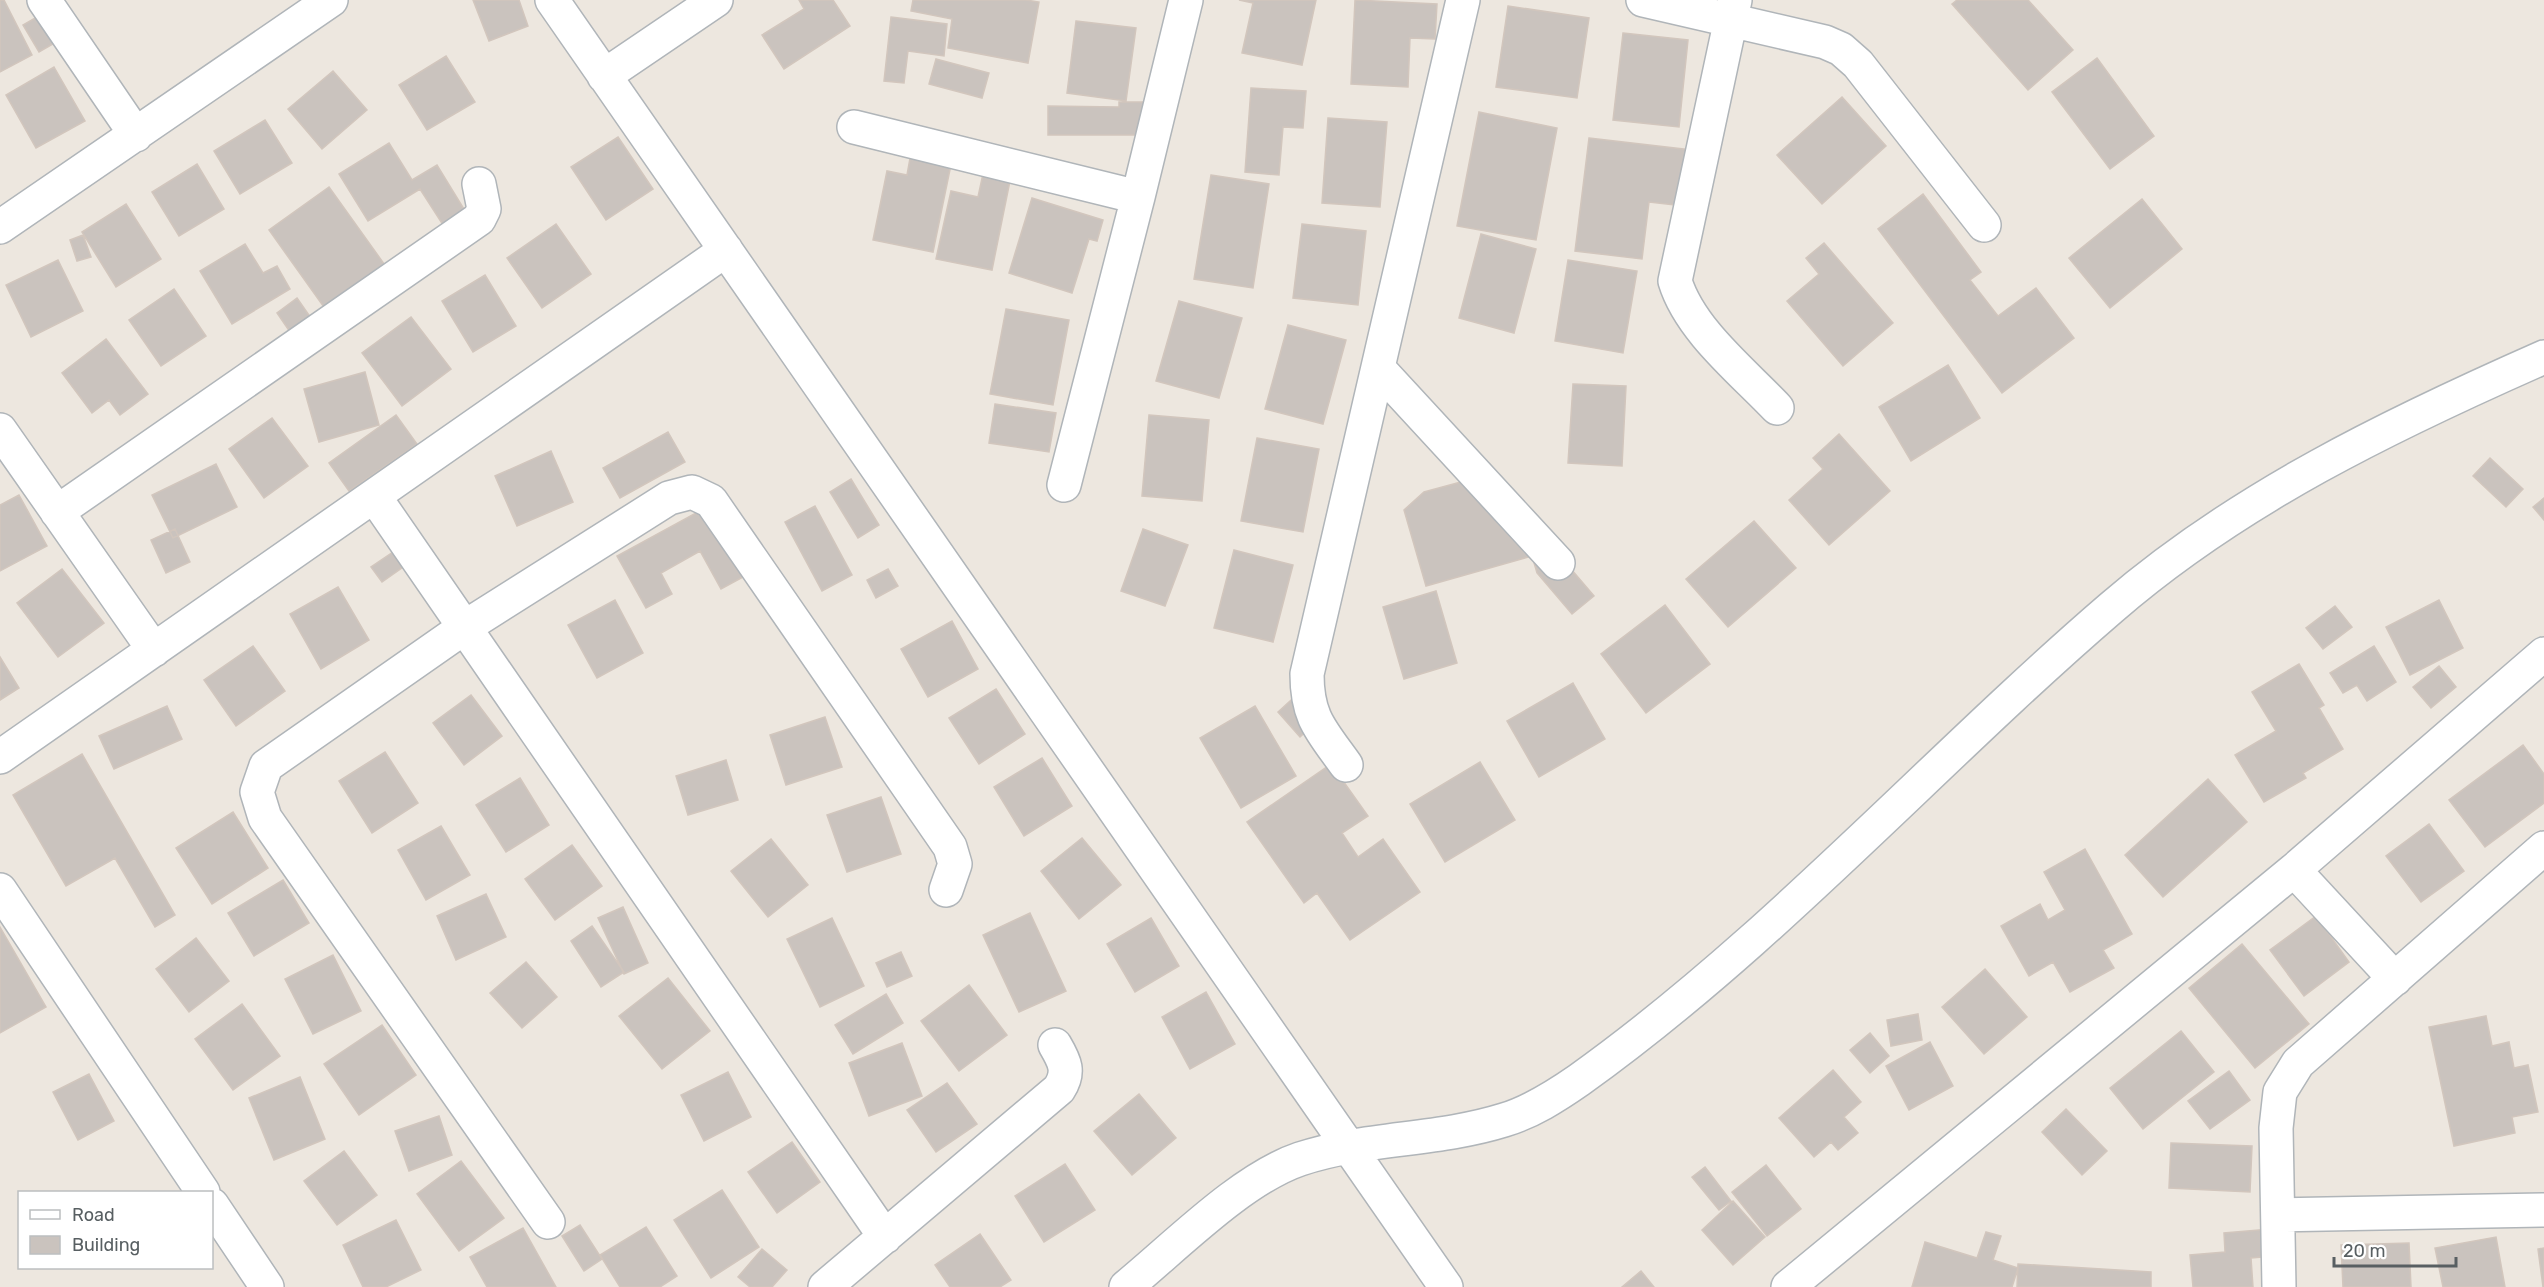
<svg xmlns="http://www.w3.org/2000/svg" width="2544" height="1287" viewBox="0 0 2544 1287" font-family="Rubik,sans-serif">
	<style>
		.building { fill: #cac3be; stroke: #d2c6bd; stroke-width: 1.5 }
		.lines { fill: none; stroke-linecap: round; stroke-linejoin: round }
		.minor-casing { stroke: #b0b5b9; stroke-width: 36 }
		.minor { stroke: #fff; stroke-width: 33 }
	</style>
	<rect width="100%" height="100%" fill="#ede7df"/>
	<path class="building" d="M 0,0 L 4,0 L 32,55 L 0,72 Z
		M 473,0 L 519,0 L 528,26 L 489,41 Z
		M 799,0 L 833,0 L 850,26 L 784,69 L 762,35 L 804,9 Z
		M 913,0 L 1026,0 L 1039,2 L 1028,63 L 948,48 L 952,19 L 911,11 Z
		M 1239,0 L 1316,0 L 1302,65 L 1242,53 L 1253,3 Z
		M 1355,0 L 1437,4 L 1435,39 L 1410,38 L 1408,87 L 1351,84 Z
		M 1957,0 L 2028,0 L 2073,50 L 2028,90 L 1952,4 Z
		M 1508,6 L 1589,18 L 1577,98 L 1496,87 Z
		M 49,10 L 65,37 L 39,52 L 23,25 Z
		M 891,17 L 947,24 L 944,56 L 908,51 L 904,83 L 884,81 Z
		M 1076,21 L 1136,28 L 1126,101 L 1067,93 Z
		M 1623,33 L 1688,40 L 1679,127 L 1613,120 Z
		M 446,56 L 475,102 L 427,130 L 399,85 Z
		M 2097,58 L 2154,136 L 2110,169 L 2052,92 Z
		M 936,59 L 989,73 L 982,98 L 929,84 Z
		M 54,67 L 85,121 L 36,148 L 6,95 Z
		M 333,71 L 367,110 L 322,149 L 288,109 Z
		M 1251,88 L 1306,91 L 1303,128 L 1283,127 L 1279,175 L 1245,172 Z
		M 1842,97 L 1886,146 L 1822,204 L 1777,155 Z
		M 1119,102 L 1151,102 L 1151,135 L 1048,135 L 1048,106 L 1119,107 Z
		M 1479,112 L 1557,128 L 1536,240 L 1457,226 Z
		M 1328,118 L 1387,122 L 1380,207 L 1322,203 Z
		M 265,120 L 292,163 L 240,194 L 214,151 Z
		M 618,137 L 653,189 L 606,220 L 571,167 Z
		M 1589,138 L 1709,152 L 1701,208 L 1649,202 L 1642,259 L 1575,251 Z
		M 913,142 L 954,150 L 933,252 L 873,240 L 887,171 L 907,175 Z
		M 389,143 L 412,180 L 437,165 L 467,214 L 445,228 L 420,189 L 368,221 L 339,174 Z
		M 986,160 L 1013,166 L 992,270 L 936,259 L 951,191 L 978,197 Z
		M 197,164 L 224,209 L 179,236 L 152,192 Z
		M 1211,175 L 1269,184 L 1253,288 L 1194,279 Z
		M 329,187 L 387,268 L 326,310 L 269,230 Z
		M 1923,194 L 1981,272 L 1970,280 L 1998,316 L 2036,288 L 2074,338 L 2002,393 L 1878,229 Z
		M 1032,198 L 1103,220 L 1097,241 L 1089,239 L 1072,293 L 1009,273 Z
		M 2142,199 L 2182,249 L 2110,308 L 2069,258 Z
		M 126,204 L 161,259 L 116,287 L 82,232 Z
		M 556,224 L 591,274 L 542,308 L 507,258 Z
		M 1302,224 L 1366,231 L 1358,305 L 1293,298 Z
		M 1481,234 L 1536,249 L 1514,333 L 1459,318 Z
		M 83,235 L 91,257 L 77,261 L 70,240 Z
		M 1824,243 L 1893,323 L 1843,366 L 1787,301 L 1819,274 L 1806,258 Z
		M 245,244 L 263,273 L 277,266 L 290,289 L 232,324 L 200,271 Z
		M 58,260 L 83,311 L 31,337 L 6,285 Z
		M 1568,260 L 1637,271 L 1623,353 L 1555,341 Z
		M 485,275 L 516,326 L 473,352 L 442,301 Z
		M 174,289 L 206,336 L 161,366 L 129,320 Z
		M 297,298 L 311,318 L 290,332 L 277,313 Z
		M 1179,301 L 1242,318 L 1219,398 L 1156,381 Z
		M 1006,309 L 1069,320 L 1053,405 L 990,394 Z
		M 411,317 L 451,369 L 402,406 L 362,353 Z
		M 1288,325 L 1346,340 L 1323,424 L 1265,409 Z
		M 106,339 L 148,394 L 120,415 L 109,400 L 92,413 L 62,373 Z
		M 1948,365 L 1980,418 L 1911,461 L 1879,407 Z
		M 365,372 L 379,425 L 319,442 L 304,389 Z
		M 1573,384 L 1626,386 L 1622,466 L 1568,463 Z
		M 995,404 L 1056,413 L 1049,452 L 989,443 Z
		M 396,415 L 417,444 L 349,491 L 329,463 Z
		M 1149,415 L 1209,420 L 1202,501 L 1142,496 Z
		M 272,418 L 308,466 L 264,498 L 229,449 Z
		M 668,432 L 685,462 L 620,498 L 603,468 Z
		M 1839,434 L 1890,491 L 1829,545 L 1789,500 L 1823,469 L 1813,458 Z
		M 1257,438 L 1319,449 L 1303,532 L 1241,521 Z
		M 551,451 L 573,502 L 517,526 L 495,476 Z
		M 2490,458 L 2523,489 L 2506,507 L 2473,476 Z
		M 216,464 L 237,507 L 173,538 L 152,495 Z
		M 1490,474 L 1594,596 L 1572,614 L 1537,573 L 1532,556 L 1426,586 L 1404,510 L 1424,492 Z
		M 851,479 L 879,525 L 858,538 L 830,492 Z
		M 19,495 L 47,546 L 0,571 L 0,505 Z
		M 2544,498 L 2544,520 L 2533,507 Z
		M 718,501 L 756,570 L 721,589 L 700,551 L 661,573 L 672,594 L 646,608 L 617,556 Z
		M 815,506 L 852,575 L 822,591 L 785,522 Z
		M 1754,521 L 1796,568 L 1728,627 L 1686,579 Z
		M 175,529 L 190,562 L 166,573 L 151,540 Z
		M 1143,529 L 1188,545 L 1165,606 L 1121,591 Z
		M 396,550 L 406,565 L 382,582 L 371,567 Z
		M 1234,550 L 1293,565 L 1273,642 L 1214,628 Z
		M 62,569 L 104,623 L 58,657 L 17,603 Z
		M 888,569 L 898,586 L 876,598 L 867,580 Z
		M 338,587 L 369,640 L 321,669 L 290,614 Z
		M 1436,591 L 1457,663 L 1404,679 L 1383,607 Z
		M 615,600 L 643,653 L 597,678 L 568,625 Z
		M 2439,600 L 2463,648 L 2410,675 L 2386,627 Z
		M 1665,605 L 1710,664 L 1646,713 L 1601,654 Z
		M 2335,606 L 2352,627 L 2323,649 L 2306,628 Z
		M 952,621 L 978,669 L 928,697 L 901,649 Z
		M 253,646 L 285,691 L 236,726 L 204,680 Z
		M 2374,646 L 2396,682 L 2367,701 L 2357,685 L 2343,693 L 2330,673 Z
		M 0,657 L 19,688 L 0,700 Z
		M 2299,664 L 2324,705 L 2319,708 L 2343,749 L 2303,773 L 2306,778 L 2264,802 L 2235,755 L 2276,731 L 2252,692 Z
		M 2439,666 L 2456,687 L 2431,708 L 2413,687 Z
		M 1573,683 L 1605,739 L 1539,777 L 1507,721 Z
		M 996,689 L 1025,734 L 979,764 L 949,718 Z
		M 1302,690 L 1324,715 L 1300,737 L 1278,712 Z
		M 471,695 L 502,736 L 464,765 L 433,723 Z
		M 167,706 L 182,739 L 114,769 L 99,736 Z
		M 1255,706 L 1296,776 L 1241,808 L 1200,738 Z
		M 825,717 L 842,767 L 786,785 L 770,735 Z
		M 2523,745 L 2544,774 L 2544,803 L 2485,847 L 2449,800 Z
		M 385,752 L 418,803 L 372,833 L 339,781 Z
		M 82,754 L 175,915 L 155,927 L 115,858 L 66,886 L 13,795 Z
		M 1042,758 L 1072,806 L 1024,836 L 994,787 Z
		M 726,760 L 738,800 L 688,815 L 676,776 Z
		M 1480,762 L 1515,820 L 1445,862 L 1410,804 Z
		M 1331,764 L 1368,816 L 1342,833 L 1358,857 L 1383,839 L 1420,892 L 1350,940 L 1317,893 L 1304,903 L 1247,822 Z
		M 520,778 L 549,825 L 506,852 L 476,805 Z
		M 2208,779 L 2247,822 L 2163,897 L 2125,855 Z
		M 881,797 L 901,854 L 847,872 L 827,815 Z
		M 233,812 L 268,868 L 212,904 L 176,848 Z
		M 2429,824 L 2464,871 L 2421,902 L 2386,856 Z
		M 441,826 L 470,875 L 426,900 L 398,850 Z
		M 1082,838 L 1121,885 L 1079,919 L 1041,871 Z
		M 771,839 L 808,885 L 768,917 L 731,871 Z
		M 572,845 L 602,886 L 555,920 L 525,879 Z
		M 2085,849 L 2132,934 L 2103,950 L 2114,968 L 2070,992 L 2053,962 L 2029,976 L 2001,926 L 2040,904 L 2048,920 L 2065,910 L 2044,872 Z
		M 283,880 L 309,923 L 254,956 L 228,913 Z
		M 486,894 L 506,937 L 456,960 L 437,916 Z
		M 623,907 L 648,963 L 624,974 L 598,918 Z
		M 1030,913 L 1066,991 L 1019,1012 L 983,935 Z
		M 2316,916 L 2349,962 L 2304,996 L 2270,950 Z
		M 832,918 L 864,986 L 820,1007 L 787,939 Z
		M 1151,918 L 1179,966 L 1135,992 L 1107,944 Z
		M 592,926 L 624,972 L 601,987 L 571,941 Z
		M 0,927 L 46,1007 L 0,1033 Z
		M 196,938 L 229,981 L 189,1012 L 156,969 Z
		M 2242,944 L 2309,1024 L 2255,1068 L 2189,988 Z
		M 901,952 L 912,976 L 887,987 L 876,963 Z
		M 333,955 L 361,1011 L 313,1034 L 285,979 Z
		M 526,962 L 557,997 L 522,1028 L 490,993 Z
		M 1985,969 L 2027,1017 L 1984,1054 L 1942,1007 Z
		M 668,978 L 710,1031 L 662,1069 L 619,1016 Z
		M 969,985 L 1007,1035 L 959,1071 L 921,1021 Z
		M 1206,992 L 1235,1044 L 1190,1069 L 1162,1017 Z
		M 886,994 L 903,1023 L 853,1054 L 835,1025 Z
		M 242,1004 L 280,1056 L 233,1090 L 195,1039 Z
		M 1918,1014 L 1922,1040 L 1891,1046 L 1887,1020 Z
		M 2486,1016 L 2492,1046 L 2509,1042 L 2514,1068 L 2528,1065 L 2538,1112 L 2512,1117 L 2515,1133 L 2454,1146 L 2429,1027 Z
		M 382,1025 L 416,1075 L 359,1115 L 324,1064 Z
		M 2181,1031 L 2214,1072 L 2143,1129 L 2110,1088 Z
		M 1870,1033 L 1889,1056 L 1870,1073 L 1850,1050 Z
		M 1930,1042 L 1953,1086 L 1909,1110 L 1886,1066 Z
		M 902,1043 L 922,1096 L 869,1116 L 849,1063 Z
		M 1833,1070 L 1861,1102 L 1844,1117 L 1858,1133 L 1838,1150 L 1831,1142 L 1814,1157 L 1779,1118 Z
		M 2229,1071 L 2250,1100 L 2210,1129 L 2188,1101 Z
		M 728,1072 L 751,1117 L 704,1141 L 681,1095 Z
		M 89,1074 L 114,1121 L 78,1140 L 53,1092 Z
		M 300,1077 L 325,1139 L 274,1160 L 249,1098 Z
		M 947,1083 L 977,1124 L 936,1152 L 907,1110 Z
		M 1139,1094 L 1176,1138 L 1132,1175 L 1094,1131 Z
		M 2066,1109 L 2107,1151 L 2082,1175 L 2042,1132 Z
		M 439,1116 L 452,1155 L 409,1171 L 395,1131 Z
		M 792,1142 L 820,1182 L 777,1213 L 748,1172 Z
		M 2171,1143 L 2252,1146 L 2250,1192 L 2169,1188 Z
		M 344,1151 L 377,1195 L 337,1225 L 304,1181 Z
		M 461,1161 L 504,1218 L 459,1251 L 417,1194 Z
		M 1065,1164 L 1095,1210 L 1044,1242 L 1015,1196 Z
		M 1766,1165 L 1801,1209 L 1767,1236 L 1732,1192 Z
		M 1705,1167 L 1731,1201 L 1719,1210 L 1692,1177 Z
		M 722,1190 L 759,1247 L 711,1278 L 674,1220 Z
		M 1733,1201 L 1765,1237 L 1733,1265 L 1702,1230 Z
		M 396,1220 L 421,1270 L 386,1287 L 363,1287 L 343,1245 Z
		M 580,1225 L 602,1259 L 584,1271 L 562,1236 Z
		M 646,1227 L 677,1276 L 660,1287 L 620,1287 L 600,1255 Z
		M 523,1228 L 556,1287 L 487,1287 L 470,1257 Z
		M 2282,1228 L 2284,1255 L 2251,1258 L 2253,1287 L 2193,1287 L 2190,1255 L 2225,1252 L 2224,1233 Z
		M 1986,1232 L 2001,1236 L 1993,1260 L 2018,1268 L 2012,1287 L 1912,1287 L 1925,1242 L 1977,1258 Z
		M 980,1234 L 1011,1280 L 1000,1287 L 950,1287 L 935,1265 Z
		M 2496,1237 L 2505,1287 L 2443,1287 L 2435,1248 Z
		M 2409,1243 L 2411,1287 L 2343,1287 L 2341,1245 Z
		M 2544,1248 L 2544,1287 L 2543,1287 L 2538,1249 Z
		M 762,1249 L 787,1270 L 772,1287 L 750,1287 L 738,1277 Z
		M 2018,1264 L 2151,1272 L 2151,1287 L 2017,1287 Z
		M 1641,1271 L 1654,1287 L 1622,1287 Z"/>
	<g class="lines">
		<g class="minor-casing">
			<path id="minor" d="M 44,0 L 136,135
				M 552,0 L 1446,1287
				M 1643,0 L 1825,42 L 1841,49 L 1858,64 L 1984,225
				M 1735,0 L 1675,281 C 1690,330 1742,371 1777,408
				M 604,76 L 716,0
				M 854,127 L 1138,197
				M 0,227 L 331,0
				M 1378,368 L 1558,563
				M 0,430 L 154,650
				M 1064,485 L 1138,197 L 1186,0
				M 374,496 L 885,1237
				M 57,512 L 479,219 L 484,209 L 479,184
				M 0,757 L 726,250
				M 1346,765 C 1321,730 1307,718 1307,674 L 1463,0
				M 2294,870 L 2395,979
				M 0,890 L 203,1192
				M 212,1205 L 267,1287
				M 2278,1215 L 2544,1210
				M 548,1222 L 265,818 L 257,792 L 266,766 L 465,627 L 669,498 L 692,492 L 711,501 L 950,847 L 955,864 L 946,890
				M 825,1287 L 1059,1089 C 1070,1072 1065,1062 1055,1045
				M 1126,1287 C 1175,1247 1241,1179 1300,1159 C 1366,1137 1437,1141 1504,1120 C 1531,1112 1556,1096 1579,1080 C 1772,942 1932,762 2111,608 C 2238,498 2392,424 2544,357
				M 1788,1287 L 2294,870 L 2544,654
				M 2279,1287 L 2276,1128 L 2280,1092 L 2298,1063 L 2544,848"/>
		</g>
		<use href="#minor" class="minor"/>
	</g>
	<rect x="18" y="1191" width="195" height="78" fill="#ffffff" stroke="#bcbfc0" stroke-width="1.5"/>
	<rect x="30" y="1210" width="30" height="9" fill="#ffffff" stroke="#bcbfc0" stroke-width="1.5"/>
	<text x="72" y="1221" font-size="18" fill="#585f62">Road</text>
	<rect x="30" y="1236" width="30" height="18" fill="#cac3be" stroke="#bcbfc0" stroke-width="1.5"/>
	<text x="72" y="1251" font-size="18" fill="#585f62">Building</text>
	<path d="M2334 1257v9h122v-9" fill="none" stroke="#585f62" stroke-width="3"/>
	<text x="2343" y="1257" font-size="18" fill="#585f62" stroke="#ffffff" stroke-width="4.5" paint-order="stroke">20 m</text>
</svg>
